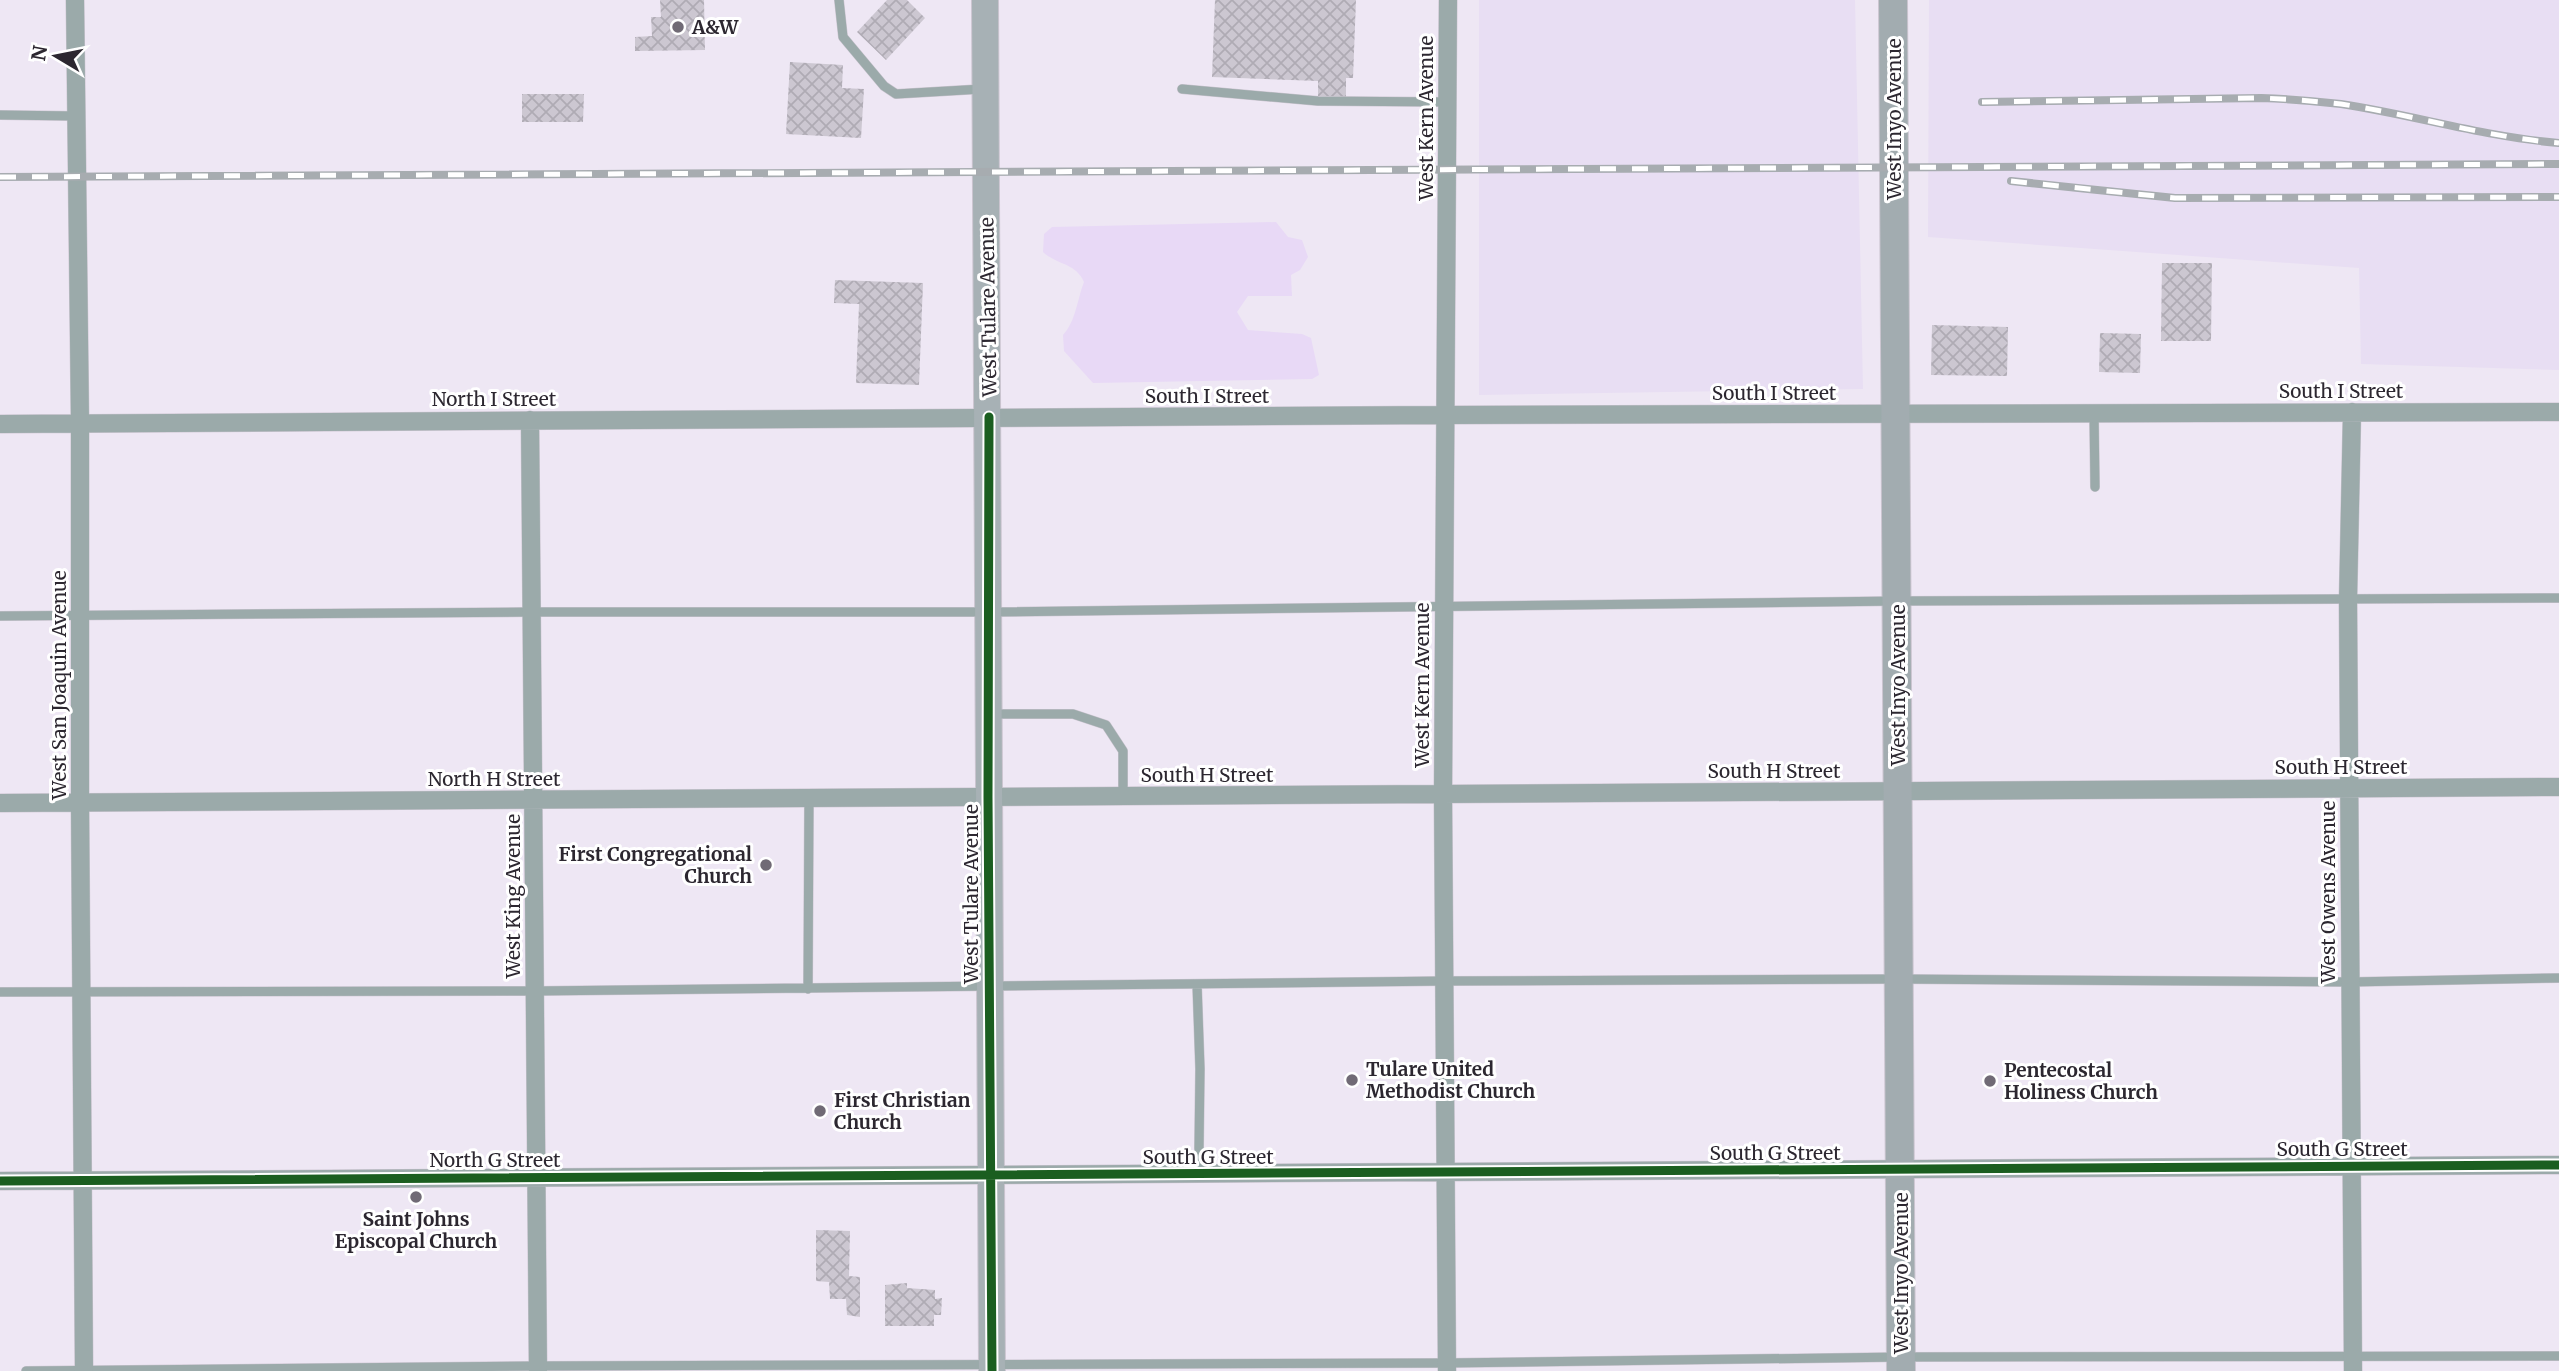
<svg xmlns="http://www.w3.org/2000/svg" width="2559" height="1371" viewBox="0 0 2559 1371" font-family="Merriweather,serif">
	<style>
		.built { fill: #e8def3 }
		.garden { fill: #e8d9f6 }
		.building { fill: url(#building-cross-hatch) }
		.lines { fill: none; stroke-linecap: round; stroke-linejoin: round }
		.lane-casing { stroke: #cbc5d0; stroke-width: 10 }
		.street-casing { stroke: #cbc5d0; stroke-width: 19 }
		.secondary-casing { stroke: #cbc5d0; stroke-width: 28 }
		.primary-casing { stroke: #cbc5d0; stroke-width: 30 }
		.lane { stroke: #9baaaa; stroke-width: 9 }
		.street { stroke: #9baaaa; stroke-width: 18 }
		.secondary { stroke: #a7b1b5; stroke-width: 26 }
		.primary { stroke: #a2acb0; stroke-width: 28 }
		.rail-casing { stroke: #a7acb0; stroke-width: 8 }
		.rail { stroke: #fff; stroke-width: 5; stroke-dasharray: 16; stroke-linecap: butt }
		.cycleway-casing { stroke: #fff; stroke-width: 13 }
		.cycleway { stroke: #1b5e20; stroke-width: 9 }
		.poi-dot { fill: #706a75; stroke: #fff; stroke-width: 2.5 }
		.labels { text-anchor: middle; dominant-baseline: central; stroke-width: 6; stroke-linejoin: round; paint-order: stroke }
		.poi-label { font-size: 19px; font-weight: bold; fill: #2c2730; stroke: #fff; text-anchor: start }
		.street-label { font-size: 19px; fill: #2c2730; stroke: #fff }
	</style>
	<defs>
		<pattern id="building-cross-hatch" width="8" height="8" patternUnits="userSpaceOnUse" patternTransform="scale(1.75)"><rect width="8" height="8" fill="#ccc7d1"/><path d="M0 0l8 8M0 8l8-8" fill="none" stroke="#afabb4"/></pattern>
	</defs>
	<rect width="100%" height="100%" fill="#eee7f4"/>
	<path class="built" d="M 1479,0 L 1855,0 L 1863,389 L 1479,395 Z
		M 1929,0 L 2559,0 L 2559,370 L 2361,364 L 2359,268 L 1928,237 Z"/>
	<path class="garden" d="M 1276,222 L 1288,237 L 1302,240 L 1308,257 L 1300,270 L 1291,275 L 1292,296 L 1248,296 L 1237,312 L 1248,330 L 1302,334 L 1311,338 L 1319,375 L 1312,379 L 1093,383 L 1064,351 L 1063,335 C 1076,321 1077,300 1084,282 C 1076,263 1057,265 1043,252 L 1044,234 L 1052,227 Z"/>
	<path class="building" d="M 660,0 L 704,0 L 705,50 L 635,51 L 635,37 L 652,36 L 651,17 L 661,17 Z
		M 887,0 L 907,0 L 925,18 L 886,60 L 857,32 Z
		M 1215,0 L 1356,0 L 1353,78 L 1346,78 L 1346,97 L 1318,96 L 1318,81 L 1212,77 Z
		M 790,62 L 843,65 L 842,88 L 864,89 L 861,138 L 786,134 Z
		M 522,94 L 584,94 L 583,122 L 522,122 Z
		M 2162,263 L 2212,263 L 2211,341 L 2161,341 Z
		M 835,280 L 923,283 L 919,385 L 856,383 L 859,304 L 834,303 Z
		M 1932,325 L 2008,327 L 2007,376 L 1931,375 Z
		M 2100,333 L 2141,334 L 2140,373 L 2099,372 Z
		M 816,1230 L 850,1231 L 849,1276 L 860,1277 L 860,1317 L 847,1315 L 846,1299 L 830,1299 L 829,1282 L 816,1281 Z
		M 907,1283 L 907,1288 L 935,1290 L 935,1299 L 942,1298 L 941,1315 L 934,1315 L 934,1326 L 885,1326 L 885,1285 Z"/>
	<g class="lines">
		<g class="lane-casing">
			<path id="lane" d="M 839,0 L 843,37 L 884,86 L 896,94 L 982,89
				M 1182,89 L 1318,101 L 1447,102
				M 0,115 L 75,116
				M 2094,413 L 2095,487
				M 0,616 L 532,612 L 989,612 L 1898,601 L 2559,598
				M 993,714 L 1073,714 L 1106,725 L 1123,751 L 1123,796
				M 1197,984 L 1200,1069 L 1199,1148 L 1201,1174
				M 808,989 L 809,797
				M 0,992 L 535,991 L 1445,981 L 1899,979 L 2350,982 L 2559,978
				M 26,1371 L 538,1366 L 1447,1363 L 1901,1357 L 2559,1356"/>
		</g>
		<g class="street-casing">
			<path id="street" d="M 75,0 L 80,422 L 80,802 L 84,1371
				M 2352,412 L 2348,600 L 2353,1371
				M 530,420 L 538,1371
				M 0,424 L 1444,415 L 2559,412
				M 0,803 L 2559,787
				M 0,1181 L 2559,1165
				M 1447,1371 L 1443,794 L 1448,0"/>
		</g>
		<g class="secondary-casing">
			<path id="secondary" d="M 985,0 L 992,1371"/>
		</g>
		<g class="primary-casing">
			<path id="primary" d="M 1893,0 L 1901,1371"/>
		</g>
		<use href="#lane" class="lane"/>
		<use href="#street" class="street"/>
		<use href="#secondary" class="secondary"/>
		<use href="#primary" class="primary"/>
		<g class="rail-casing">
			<path id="rail" d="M 1982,102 L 2261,98 C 2288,99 2314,101 2341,104 C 2414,115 2485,137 2559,143
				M 0,177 L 2559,164
				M 2011,181 L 2175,198 L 2559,197"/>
		</g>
		<use href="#rail" class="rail"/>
		<g class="cycleway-casing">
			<path id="cycleway" d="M 989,417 L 988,797 L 992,1371
				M 0,1181 L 2559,1165"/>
		</g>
		<use href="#cycleway" class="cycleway"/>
	</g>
	<g class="poi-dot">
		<circle cx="678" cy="27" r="7"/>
		<circle cx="766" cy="865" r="7"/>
		<circle cx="1352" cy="1080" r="7"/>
		<circle cx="1990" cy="1081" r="7"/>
		<circle cx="820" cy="1111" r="7"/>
		<circle cx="416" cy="1197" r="7"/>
	</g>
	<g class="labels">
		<g class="poi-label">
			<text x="692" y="27">A&amp;W</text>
			<text x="752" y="854" text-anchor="end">First Congregational<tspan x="752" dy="22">Church</tspan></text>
			<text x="1366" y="1069">Tulare United<tspan x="1366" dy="22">Methodist Church</tspan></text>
			<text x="2004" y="1070">Pentecostal<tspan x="2004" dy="22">Holiness Church</tspan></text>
			<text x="834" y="1100">First Christian<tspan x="834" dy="22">Church</tspan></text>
			<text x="416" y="1219" text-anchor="middle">Saint Johns<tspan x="416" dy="22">Episcopal Church</tspan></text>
		</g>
		<g class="street-label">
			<text transform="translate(1426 118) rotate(-90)">West Kern Avenue</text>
			<text transform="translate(1894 119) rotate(-90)">West Inyo Avenue</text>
			<text transform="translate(988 307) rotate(-91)">West Tulare Avenue</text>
			<text x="2341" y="391">South I Street</text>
			<text x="1774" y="393">South I Street</text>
			<text x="1207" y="396">South I Street</text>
			<text x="494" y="399">North I Street</text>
			<text transform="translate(59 685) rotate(-90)">West San Joaquin Avenue</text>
			<text transform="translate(1422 685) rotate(-90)">West Kern Avenue</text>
			<text transform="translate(1898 685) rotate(-90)">West Inyo Avenue</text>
			<text x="2341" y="767">South H Street</text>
			<text x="1774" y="771">South H Street</text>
			<text x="1207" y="775">South H Street</text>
			<text x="494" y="779">North H Street</text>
			<text transform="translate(2328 892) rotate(-90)">West Owens Avenue</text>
			<text transform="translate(971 894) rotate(-90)">West Tulare Avenue</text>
			<text transform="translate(513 896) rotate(-90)">West King Avenue</text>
			<text x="2342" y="1149">South G Street</text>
			<text x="1775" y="1153">South G Street</text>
			<text x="1208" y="1157">South G Street</text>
			<text x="495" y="1160">North G Street</text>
			<text transform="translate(1901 1273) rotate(-90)">West Inyo Avenue</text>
		</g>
	</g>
	<g transform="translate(56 56) rotate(280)" stroke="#ffffff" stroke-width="5" paint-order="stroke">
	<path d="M0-5L12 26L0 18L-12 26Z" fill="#2c2730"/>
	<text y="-10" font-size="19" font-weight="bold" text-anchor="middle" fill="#2c2730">N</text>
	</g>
</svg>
